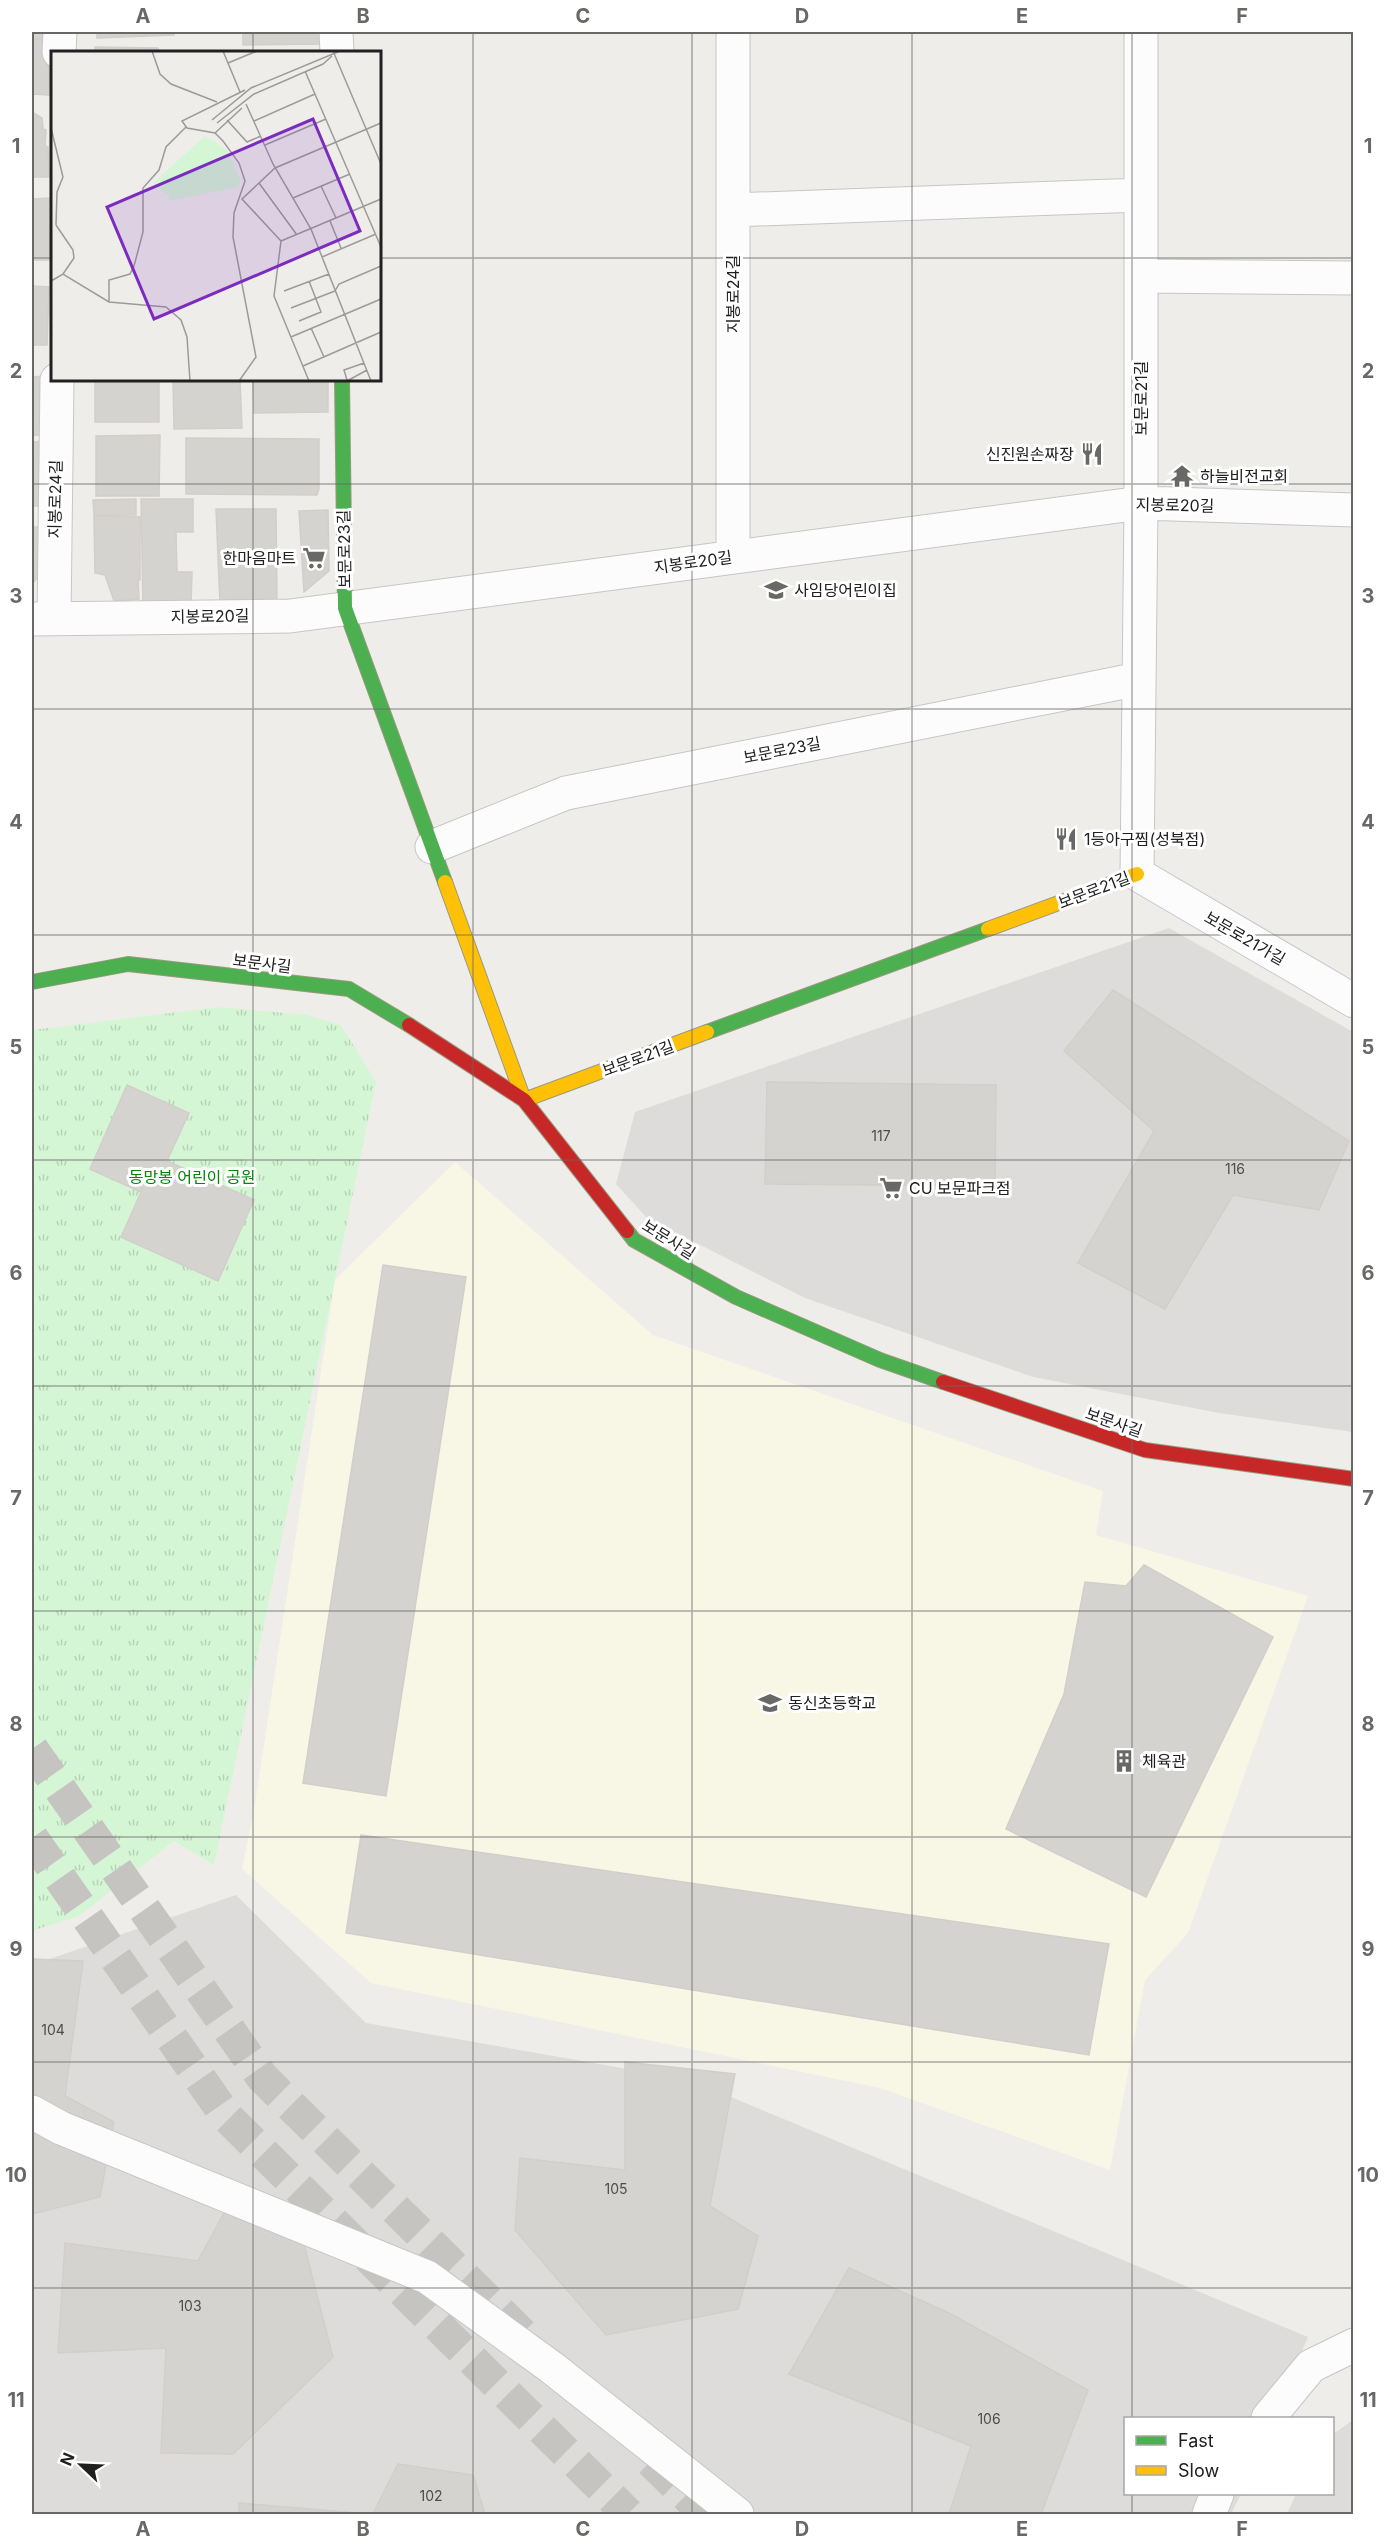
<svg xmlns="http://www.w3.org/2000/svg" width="1385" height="2546" viewBox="0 0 1385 2546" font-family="Inter,'Noto Sans KR',sans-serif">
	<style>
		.residential { fill: #dedcda }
		.education { fill: #f8f7e5 }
		.park { fill: url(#park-tufts) }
		.building { fill: #d5d3d0; stroke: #d2ceca; stroke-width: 1.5 }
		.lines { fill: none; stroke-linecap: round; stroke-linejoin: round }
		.secondary-tunnel { stroke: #c6c4c1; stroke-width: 33; stroke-dasharray: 33 16; stroke-linecap: butt }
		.street-casing { stroke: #c7c6c5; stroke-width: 35 }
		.fast-casing { stroke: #999a7f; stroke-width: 16 }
		.slow-casing { stroke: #999a7f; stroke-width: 16 }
		.jam-casing { stroke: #999a7f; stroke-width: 16 }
		.street { stroke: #fdfcfc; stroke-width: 33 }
		.fast { stroke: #4caf50; stroke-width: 14 }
		.slow { stroke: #ffc107; stroke-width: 14 }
		.jam { stroke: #c62828; stroke-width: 14 }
		.grid { fill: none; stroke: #686866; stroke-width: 1.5; stroke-opacity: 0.55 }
		.labels { text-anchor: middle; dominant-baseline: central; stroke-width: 6; stroke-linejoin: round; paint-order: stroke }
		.number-label { font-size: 14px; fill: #4d4d4c }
		.street-label { font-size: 16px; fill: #202020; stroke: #fff }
		.poi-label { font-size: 16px; fill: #202020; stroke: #fff; text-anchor: start }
		.park-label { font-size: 16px; fill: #02860a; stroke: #fff }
		.inset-road { fill: none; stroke: #9c9b99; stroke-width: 1.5 }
		.view { fill: #7b2cbf; fill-opacity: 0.15; stroke: #7b2cbf; stroke-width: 3 }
		.inset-edge { fill: none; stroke: #202020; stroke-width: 3 }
		.neatline { fill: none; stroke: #686866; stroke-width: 2 }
		.grid-label { font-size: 20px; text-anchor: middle; font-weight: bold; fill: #686866 }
	</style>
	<defs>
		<pattern id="park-tufts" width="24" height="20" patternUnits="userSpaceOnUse" patternTransform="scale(1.5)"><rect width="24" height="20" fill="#d5f6d5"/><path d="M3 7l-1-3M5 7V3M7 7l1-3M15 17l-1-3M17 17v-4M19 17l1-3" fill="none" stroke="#b7d3b7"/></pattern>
	</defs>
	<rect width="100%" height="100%" fill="#efede9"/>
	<path class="residential" d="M 1169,928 L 1353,1032 L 1353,1432 L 1219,1413 L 1033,1377 L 805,1298 L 647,1218 L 616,1184 L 635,1112 Z
		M 236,1895 L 366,2023 L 690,2080 L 1308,2337 L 1273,2418 L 1126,2418 L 1126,2494 L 1241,2494 L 1231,2514 L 32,2514 L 32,1965 Z
		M 1353,2420 L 1353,2514 L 1287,2514 L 1296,2494 L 1332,2494 L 1333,2434 Z"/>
	<path class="education" d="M 455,1162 L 653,1335 L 1103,1491 L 1096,1535 L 1308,1596 L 1188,1933 L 1145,1980 L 1110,2170 L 880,2088 L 371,1983 L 242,1869 L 254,1810 L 335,1280 Z"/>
	<path class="park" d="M 219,1007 L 307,1015 L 341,1025 L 376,1082 L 214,1865 L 174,1841 L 79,1916 L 32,1931 L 32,1030 Z"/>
	<path class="building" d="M 32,32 L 43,32 L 44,38 L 32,39 Z
		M 97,32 L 174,32 L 174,35 L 97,38 Z
		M 243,32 L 325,32 L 325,44 L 243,45 Z
		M 49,39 L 49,95 L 32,94 L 32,40 Z
		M 95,47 L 158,48 L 158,52 L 95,52 Z
		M 191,51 L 244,52 L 191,52 Z
		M 32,112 L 42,118 L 43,127 L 41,128 L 46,130 L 45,146 L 48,147 L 49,177 L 32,177 Z
		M 51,198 L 50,260 L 32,260 L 32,199 Z
		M 32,286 L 49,287 L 47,345 L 32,345 Z
		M 46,376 L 48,436 L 32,435 L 32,377 Z
		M 95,380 L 159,380 L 159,422 L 95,422 Z
		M 173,380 L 240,380 L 242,428 L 174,429 Z
		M 253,380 L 328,380 L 328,412 L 254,413 Z
		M 160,435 L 159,496 L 96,496 L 96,436 Z
		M 186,438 L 319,439 L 319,489 L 317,495 L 186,494 Z
		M 47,441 L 49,506 L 32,506 L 32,442 Z
		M 136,499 L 136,515 L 94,515 L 93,500 Z
		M 141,499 L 193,499 L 193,532 L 176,532 L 177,572 L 192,572 L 191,604 L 143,604 Z
		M 216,509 L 276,509 L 277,603 L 220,605 Z
		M 328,510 L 329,571 L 304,592 L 299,511 Z
		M 94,516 L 140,517 L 140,580 L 138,580 L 139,599 L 114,601 L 105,575 L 95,573 Z
		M 32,527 L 48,527 L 47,566 L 32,584 Z
		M 1113,990 L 1349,1141 L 1319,1210 L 1233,1195 L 1165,1309 L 1078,1263 L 1154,1131 L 1064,1051 Z
		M 767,1082 L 996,1085 L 995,1186 L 765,1184 Z
		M 127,1085 L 189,1113 L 167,1161 L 254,1200 L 218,1281 L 121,1237 L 141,1192 L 90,1169 Z
		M 383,1265 L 466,1277 L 386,1796 L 303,1783 Z
		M 1144,1565 L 1273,1637 L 1146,1897 L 1006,1829 L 1064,1694 L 1085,1582 L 1126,1586 Z
		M 361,1835 L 1109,1944 L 1089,2055 L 346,1933 Z
		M 32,1959 L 83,1961 L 65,2096 L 114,2122 L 100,2197 L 32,2214 Z
		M 625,2062 L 735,2074 L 710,2206 L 758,2236 L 738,2309 L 606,2335 L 515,2230 L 520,2158 L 625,2170 Z
		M 225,2211 L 299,2225 L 333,2357 L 233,2454 L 161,2453 L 166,2348 L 58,2353 L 65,2243 L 198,2261 Z
		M 849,2268 L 951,2314 L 1088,2390 L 1041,2514 L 949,2514 L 971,2446 L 789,2374 Z
		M 398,2464 L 473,2475 L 485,2514 L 373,2514 Z
		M 239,2503 L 369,2514 L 239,2514 Z"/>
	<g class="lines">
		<path class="secondary-tunnel" d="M 32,1749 L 262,2077 L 522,2334
			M 32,1838 L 226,2116 L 628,2514
			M 651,2461 L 705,2514"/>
		<g class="street-casing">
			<path id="street" d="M 336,32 L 337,52
				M 733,32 L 733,557
				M 1141,32 L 1141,503 L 1137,874 L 1354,1001
				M 59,52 L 60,32
				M 733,210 L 1141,195
				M 1141,276 L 1354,278
				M 54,618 L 57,380
				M 32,619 L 290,616 L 1141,503 L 1354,510
				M 432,847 L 566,793 L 1139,679
				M 32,2112 L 61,2128 L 427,2277 L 551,2367 L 737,2514
				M 1268,2418 L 1311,2366 L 1354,2345
				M 1209,2514 L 1217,2494"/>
		</g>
		<g class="fast-casing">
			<path id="fast" d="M 342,380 L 345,608 L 445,882
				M 32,982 L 128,964 L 349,989 L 409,1025
				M 707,1032 L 988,929
				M 627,1231 L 634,1240 L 736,1297 L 880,1360 L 943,1382"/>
		</g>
		<g class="slow-casing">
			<path id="slow" d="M 445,882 L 524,1100 L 707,1032
				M 988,929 L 1137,874"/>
		</g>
		<g class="jam-casing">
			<path id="jam" d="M 409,1025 L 524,1100 L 627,1231
				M 943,1382 L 1145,1450 L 1354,1479"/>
		</g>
		<use href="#street" class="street"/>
		<use href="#fast" class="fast"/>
		<use href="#slow" class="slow"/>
		<use href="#jam" class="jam"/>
	</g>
	<path class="grid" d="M 253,32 L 253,52M 473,32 L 473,2514M 692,32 L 692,2514M 912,32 L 912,2514M 1132,32 L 1132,2418M 32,258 L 52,258M 380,258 L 1354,258M 253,380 L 253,2514M 32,484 L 1354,484M 32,709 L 1354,709M 32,935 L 1354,935M 32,1160 L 1354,1160M 32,1386 L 1354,1386M 32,1611 L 1354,1611M 32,1837 L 1354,1837M 32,2062 L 1354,2062M 32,2288 L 1354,2288M 1132,2494 L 1132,2514"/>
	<defs>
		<g id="restaurant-bare" transform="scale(1.8)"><path d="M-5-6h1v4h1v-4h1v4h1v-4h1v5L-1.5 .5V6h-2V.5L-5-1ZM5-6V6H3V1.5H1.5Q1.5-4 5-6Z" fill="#686866" stroke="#fff" stroke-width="2.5" paint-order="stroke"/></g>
		<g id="temple-bare" transform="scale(1.8)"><path d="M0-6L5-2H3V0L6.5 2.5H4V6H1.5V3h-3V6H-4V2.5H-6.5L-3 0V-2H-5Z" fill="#686866" stroke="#fff" stroke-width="2.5" paint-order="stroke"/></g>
		<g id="supermarket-bare" transform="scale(1.8)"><path d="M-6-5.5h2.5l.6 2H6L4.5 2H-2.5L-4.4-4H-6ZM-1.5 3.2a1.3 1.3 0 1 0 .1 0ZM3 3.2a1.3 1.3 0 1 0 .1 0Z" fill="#686866" stroke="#fff" stroke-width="2.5" paint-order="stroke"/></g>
		<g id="school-bare" transform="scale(1.8)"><path d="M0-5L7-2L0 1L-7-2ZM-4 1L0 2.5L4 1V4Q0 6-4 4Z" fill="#686866" stroke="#fff" stroke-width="2.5" paint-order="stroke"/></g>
		<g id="building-bare" transform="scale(1.8)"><path d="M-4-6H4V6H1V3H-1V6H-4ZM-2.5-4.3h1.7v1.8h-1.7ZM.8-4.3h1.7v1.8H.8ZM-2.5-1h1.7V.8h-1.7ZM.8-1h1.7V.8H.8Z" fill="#686866" stroke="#fff" stroke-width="2.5" paint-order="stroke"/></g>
	</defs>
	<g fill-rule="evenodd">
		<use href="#restaurant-bare" x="1092" y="454"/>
		<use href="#temple-bare" x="1182" y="476"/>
		<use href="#supermarket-bare" x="314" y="558"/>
		<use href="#school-bare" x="776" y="590"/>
		<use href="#restaurant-bare" x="1066" y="839"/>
		<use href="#supermarket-bare" x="891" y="1188"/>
		<use href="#school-bare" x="770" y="1703"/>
		<use href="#building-bare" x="1124" y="1761"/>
	</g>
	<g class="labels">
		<g class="number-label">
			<text x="881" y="1135">117</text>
			<text x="1235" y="1168">116</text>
			<text x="53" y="2029">104</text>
			<text x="616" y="2188">105</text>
			<text x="190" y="2305">103</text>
			<text x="989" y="2418">106</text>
			<text x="431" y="2495">102</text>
		</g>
		<g class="street-label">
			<text transform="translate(733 294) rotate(-90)">지봉로24길</text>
			<text transform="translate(1141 398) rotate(-90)">보문로21길</text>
			<text transform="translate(55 499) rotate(-89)">지봉로24길</text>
			<text transform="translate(1175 505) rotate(1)">지봉로20길</text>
			<text transform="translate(344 549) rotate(-91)">보문로23길</text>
			<text transform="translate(693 562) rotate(-8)">지봉로20길</text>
			<text transform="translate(210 616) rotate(-1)">지봉로20길</text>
			<text transform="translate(782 750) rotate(-11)">보문로23길</text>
			<text transform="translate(1094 890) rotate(-21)">보문로21길</text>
			<text transform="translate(1245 938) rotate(30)">보문로21가길</text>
			<text transform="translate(262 963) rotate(7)">보문사길</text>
			<text transform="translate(638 1058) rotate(-20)">보문로21길</text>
			<text transform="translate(669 1239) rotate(32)">보문사길</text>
			<text transform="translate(1114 1422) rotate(19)">보문사길</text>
		</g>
		<g class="poi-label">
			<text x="1074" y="454" text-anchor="end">신진원손짜장</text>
			<text x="1200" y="476">하늘비전교회</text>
			<text x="296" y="558" text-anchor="end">한마음마트</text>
			<text x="794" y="590">사임당어린이집</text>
			<text x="1084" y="839">1등아구찜(성북점)</text>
			<text x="909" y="1188">CU 보문파크점</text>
			<text x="788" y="1703">동신초등학교</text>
			<text x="1142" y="1761">체육관</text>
		</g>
		<g class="park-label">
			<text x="192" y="1177">동망봉 어린이 공원</text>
		</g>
	</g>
	<g transform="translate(51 51)">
		<rect width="330" height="330" fill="#efede9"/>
		<path d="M 154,85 L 176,99 L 190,131 L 187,136 L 118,150 L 118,145 L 102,132 Z" fill="#d5f6d5"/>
		<path class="inset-road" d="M 101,0 L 109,23 L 120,33 L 166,51M 172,0 L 189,41M 282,0 L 330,113M 177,12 L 206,0M 254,20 L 330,196M 195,53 L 222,113 L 260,178 L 320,330M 161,69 L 200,37 L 289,0M 176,69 L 196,91 L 210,85M 203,70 L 264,43M 166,72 L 203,43 L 272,13 L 281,5M 0,77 L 12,126 L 6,141 L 5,174M 164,82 L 191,57M 214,94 L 275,68M 208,132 L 246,184M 270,135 L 285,167M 242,147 L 299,123M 279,170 L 290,197M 5,174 L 22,199 L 23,207 L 12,223M 230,190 L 191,148 L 224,117 L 330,72M 230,190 L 223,245 L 258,330M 230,190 L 330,148M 271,206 L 325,183M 0,230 L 12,223 L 58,251 L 115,256 L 130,269 L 136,286 L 139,330M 233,240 L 278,223M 284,240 L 288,233 L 330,215M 58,251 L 58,229 L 79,223 L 83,215 L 92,181 L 92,137 L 108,119 L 115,96 L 135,76M 240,257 L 284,240M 248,270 L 270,261 L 258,230M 260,277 L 273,306M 240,286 L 330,248M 252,315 L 330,281M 296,329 L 293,319 L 313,312M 188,330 L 205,306 L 182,186 L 183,162 L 194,130 L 188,112 L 172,90 L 164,82 L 136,77 L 131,70 L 194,39M 296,330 L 316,319"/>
		<path class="view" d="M 262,68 L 309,180 L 103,268 L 56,156 Z"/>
		<rect width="330" height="330" class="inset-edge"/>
	</g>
	<rect width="1385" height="2546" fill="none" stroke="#ffffff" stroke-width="66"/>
	<rect x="1124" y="2417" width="210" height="78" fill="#ffffff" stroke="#a6a6a6" stroke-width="1.5"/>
	<rect x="1136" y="2436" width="30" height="9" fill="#4caf50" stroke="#a6a6a6" stroke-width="1.5"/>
	<text x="1178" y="2447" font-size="18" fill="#202020">Fast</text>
	<rect x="1136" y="2466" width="30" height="9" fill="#ffc107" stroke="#a6a6a6" stroke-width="1.5"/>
	<text x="1178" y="2477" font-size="18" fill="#202020">Slow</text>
	<g transform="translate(81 2465) rotate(293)" stroke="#ffffff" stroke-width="4.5" paint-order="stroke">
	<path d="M0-4.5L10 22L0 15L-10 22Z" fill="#202020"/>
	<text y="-9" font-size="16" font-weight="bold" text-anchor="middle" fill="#202020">N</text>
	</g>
	<rect x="33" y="33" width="1319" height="2480" class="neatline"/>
	<g class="grid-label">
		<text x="143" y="23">A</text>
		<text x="363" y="23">B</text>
		<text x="583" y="23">C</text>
		<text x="802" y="23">D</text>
		<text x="1022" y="23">E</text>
		<text x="1242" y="23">F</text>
		<text x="16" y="153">1</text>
		<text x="1368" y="153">1</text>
		<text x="16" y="378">2</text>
		<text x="1368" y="378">2</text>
		<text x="16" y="603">3</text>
		<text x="1368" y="603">3</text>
		<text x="16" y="829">4</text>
		<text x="1368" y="829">4</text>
		<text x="16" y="1054">5</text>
		<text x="1368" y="1054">5</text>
		<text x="16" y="1280">6</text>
		<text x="1368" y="1280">6</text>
		<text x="16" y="1505">7</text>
		<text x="1368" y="1505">7</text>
		<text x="16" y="1731">8</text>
		<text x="1368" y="1731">8</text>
		<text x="16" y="1956">9</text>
		<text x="1368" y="1956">9</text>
		<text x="16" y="2182">10</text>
		<text x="1368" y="2182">10</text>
		<text x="16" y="2407">11</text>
		<text x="1368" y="2407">11</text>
		<text x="143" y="2536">A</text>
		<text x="363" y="2536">B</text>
		<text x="583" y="2536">C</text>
		<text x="802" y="2536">D</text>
		<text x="1022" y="2536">E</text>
		<text x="1242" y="2536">F</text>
	</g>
</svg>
